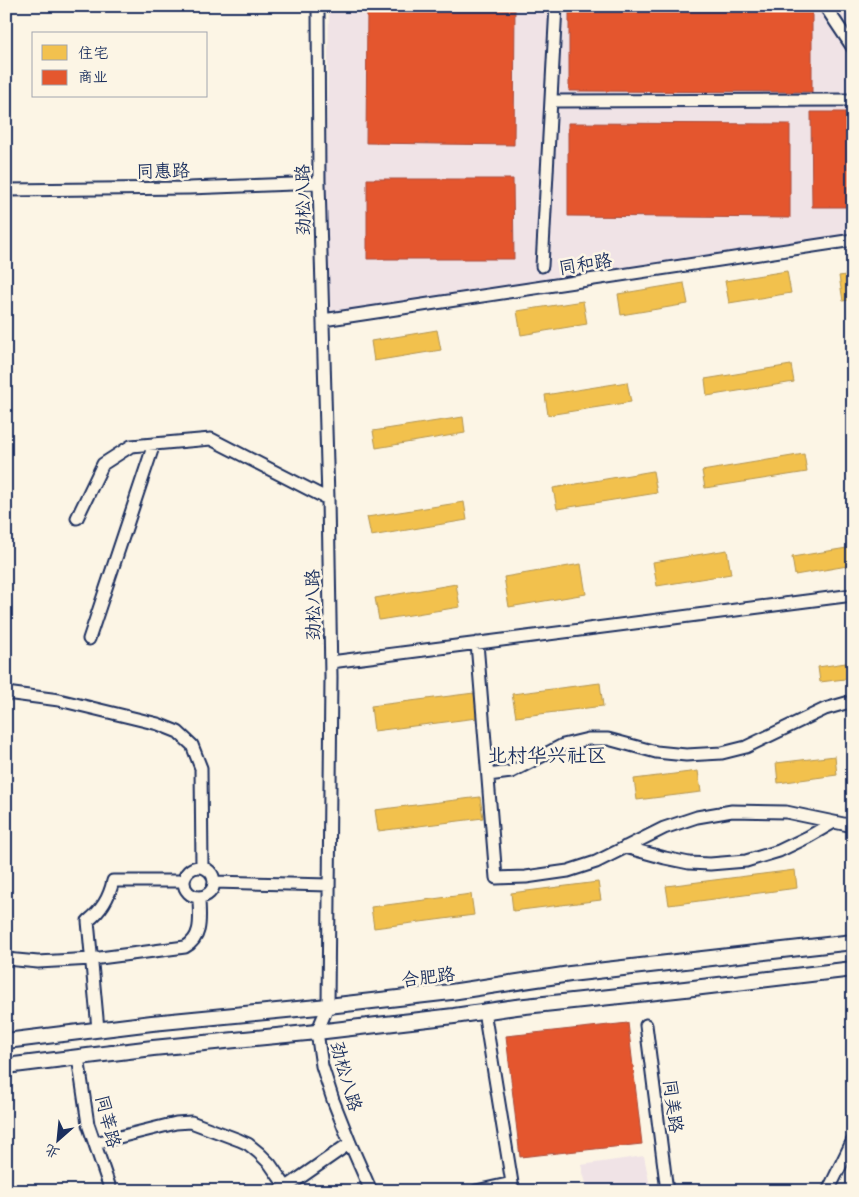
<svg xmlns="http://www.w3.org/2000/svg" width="859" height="1197" viewBox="0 0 859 1197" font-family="Mali,'LXGW WenKai TC',sans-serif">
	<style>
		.built { fill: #f0e3e6 }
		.homes { fill: #f2c14e; stroke: #b29553 }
		.shops { fill: #e4572e; stroke: #a84b3c }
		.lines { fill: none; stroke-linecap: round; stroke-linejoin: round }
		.minor-casing { stroke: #1b2f5e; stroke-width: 15 }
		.major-casing { stroke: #1b2f5e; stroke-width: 18 }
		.minor { stroke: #fcf5e5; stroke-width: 11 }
		.major { stroke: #fcf5e5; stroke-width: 14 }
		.labels { text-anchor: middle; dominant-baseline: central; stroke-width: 5; stroke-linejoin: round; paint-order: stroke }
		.street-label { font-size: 18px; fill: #1b2f5e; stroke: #fcf5e5 }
		.quarter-label { font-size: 20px; fill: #1b2f5e; stroke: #fcf5e5 }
	</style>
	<rect width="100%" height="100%" fill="#fcf5e5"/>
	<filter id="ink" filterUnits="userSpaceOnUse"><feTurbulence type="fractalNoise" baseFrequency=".02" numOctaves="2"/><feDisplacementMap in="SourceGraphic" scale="10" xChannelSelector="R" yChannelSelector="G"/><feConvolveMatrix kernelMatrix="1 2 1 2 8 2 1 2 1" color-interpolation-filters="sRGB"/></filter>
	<g filter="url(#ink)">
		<path class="built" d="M 329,6 L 853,6 L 853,239 L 323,320 Z
			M 644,1156 L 651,1191 L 588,1191 L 581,1165 Z"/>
		<path class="homes" d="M 787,271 L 791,293 L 729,303 L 725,281 Z
			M 853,274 L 853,299 L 843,301 L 839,276 Z
			M 684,283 L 688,304 L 621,315 L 618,294 Z
			M 583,301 L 587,324 L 521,335 L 517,311 Z
			M 437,330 L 441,350 L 374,361 L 371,341 Z
			M 791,365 L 794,382 L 707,396 L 705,379 Z
			M 627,382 L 631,402 L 548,415 L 545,395 Z
			M 463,417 L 465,433 L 376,448 L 373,431 Z
			M 804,454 L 807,472 L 705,488 L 702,471 Z
			M 653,471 L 657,493 L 557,509 L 553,488 Z
			M 464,502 L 467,520 L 371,536 L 367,517 Z
			M 853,547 L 853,565 L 795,575 L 792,557 Z
			M 727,550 L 731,574 L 657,586 L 653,562 Z
			M 581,564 L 586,594 L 509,607 L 504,577 Z
			M 456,584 L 460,607 L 379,620 L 375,598 Z
			M 853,662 L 853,678 L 820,682 L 818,667 Z
			M 600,683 L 603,706 L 516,717 L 512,694 Z
			M 474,693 L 477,718 L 374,731 L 371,706 Z
			M 835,756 L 837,775 L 778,783 L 776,763 Z
			M 698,771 L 701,792 L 637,800 L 634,779 Z
			M 480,797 L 483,818 L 378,831 L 375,810 Z
			M 853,856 L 853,875 L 852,875 L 850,857 Z
			M 795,870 L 797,888 L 669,905 L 666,886 Z
			M 598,882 L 601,900 L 513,911 L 511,893 Z
			M 471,894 L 474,915 L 374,928 L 371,907 Z"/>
		<path class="shops" d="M 367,6 L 515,6 L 514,145 L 366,143 Z
			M 569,6 L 812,6 L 812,92 L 569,91 Z
			M 811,112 L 853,112 L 853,207 L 812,207 Z
			M 568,123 L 790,124 L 790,218 L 568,216 Z
			M 367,179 L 513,179 L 514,259 L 367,259 Z
			M 628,1023 L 642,1144 L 520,1157 L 506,1036 Z"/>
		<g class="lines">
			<g class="minor-casing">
				<path id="minor" d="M 318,6 L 319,183 L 328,499 L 331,677 L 328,1006 L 317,1032 L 322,1066 L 333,1100 L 350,1143 L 371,1191
					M 825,6 L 853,48
					M 552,101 L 853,100
					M 6,190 L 189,188 L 319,183
					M 542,266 L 556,6
					M 323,320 L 853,240
					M 77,518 L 103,464 L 131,446 L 211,439 L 328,499
					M 89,639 L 154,444
					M 477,643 L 496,878 L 526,877 L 568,871 L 596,862 L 664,828 L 697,817 L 732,811 L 786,812 L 853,826
					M 331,662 L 853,595
					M 6,693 L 59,700 L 158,724 L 178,732 L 192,745 L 201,768 L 202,867
					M 488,775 L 511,772 L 563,745 L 588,739 L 608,739 L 656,752 L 686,755 L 722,753 L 746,747 L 825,709 L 846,703 L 853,703
					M 625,847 L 665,858 L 689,863 L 710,864 L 746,861 L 779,851 L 808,837 L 834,822
					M184 882a15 15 0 1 1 30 0a15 15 0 1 1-30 0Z
					M 214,882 L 329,885
					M 6,959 L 38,962 L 92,959 L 185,947 C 204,937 199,915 199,897
					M 646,1025 L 667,1191
					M 98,1029 L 88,921 C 102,910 109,898 113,881 L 184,881
					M 78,1057 L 88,1124 L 111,1191
					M 95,1143 L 176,1123 L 191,1122 L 239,1140 L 248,1144 L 259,1153 L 270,1164 L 286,1187
					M 281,1191 L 350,1143
					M 476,1191 L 512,1183 L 484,1011
					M 828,1191 L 853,1140"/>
			</g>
			<g class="major-casing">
				<path id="major" d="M 6,1041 L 152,1023 L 328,1006 L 451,992 L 570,974 L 853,942
					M 6,1066 L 153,1048 L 317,1032 L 454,1016 L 516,1007 L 685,989 L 853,969"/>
			</g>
			<use href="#minor" class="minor"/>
			<use href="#major" class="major"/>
		</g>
	</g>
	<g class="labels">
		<g class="street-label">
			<text transform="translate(163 170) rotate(-1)">同惠路</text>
			<text transform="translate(302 200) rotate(-91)">劲松八路</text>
			<text transform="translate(585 263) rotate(-9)">同和路</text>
			<text transform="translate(312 605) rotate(-91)">劲松八路</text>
			<text transform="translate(428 976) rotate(-7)">合肥路</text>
			<text transform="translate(347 1076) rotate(74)">劲松八路</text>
			<text transform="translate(674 1106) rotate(83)">同美路</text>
			<text transform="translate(109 1121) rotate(76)">同莘路</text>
		</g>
		<g class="quarter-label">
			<text x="547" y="754">北村华兴社区</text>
		</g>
	</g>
	<rect width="859" height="1197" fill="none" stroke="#fcf5e5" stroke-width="25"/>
	<rect x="12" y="12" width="834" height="1172" fill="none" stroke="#1b2f5e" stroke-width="2" filter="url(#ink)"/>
	<rect x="32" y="32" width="175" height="65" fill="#fcf5e5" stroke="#a2a6af"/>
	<rect x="42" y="45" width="25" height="15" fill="#f2c14e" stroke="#a2a6af"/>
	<text x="78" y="58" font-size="15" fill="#1b2f5e">住宅</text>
	<rect x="42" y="70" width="25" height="15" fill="#e4572e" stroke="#a2a6af"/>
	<text x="78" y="82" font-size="15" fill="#1b2f5e">商业</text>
	<g transform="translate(58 1140) rotate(207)" stroke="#fcf5e5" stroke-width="4" paint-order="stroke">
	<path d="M0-4L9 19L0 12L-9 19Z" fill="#1b2f5e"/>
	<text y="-8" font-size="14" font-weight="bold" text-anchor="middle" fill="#1b2f5e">北</text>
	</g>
</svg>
